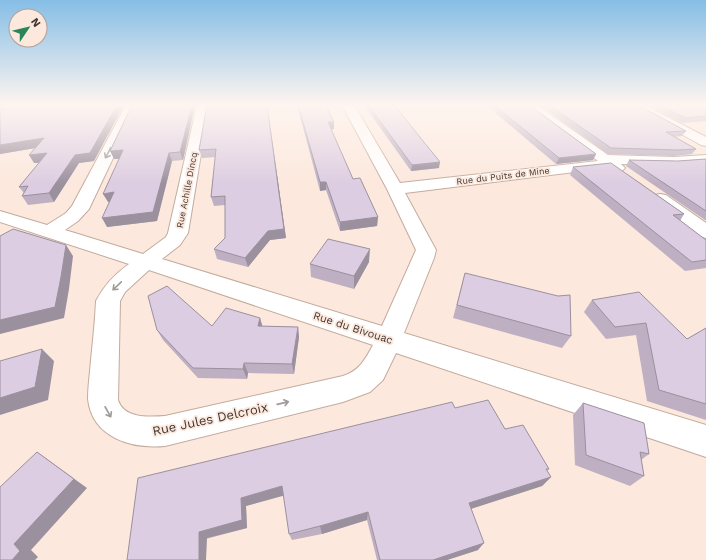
<svg xmlns="http://www.w3.org/2000/svg" width="706" height="560" viewBox="0 0 706 560" font-family="'Work Sans',sans-serif">
	<style>
		.lines { fill: none; stroke-linecap: round; stroke-linejoin: round }
		.minor-casing { stroke: #c3ab9d; stroke-width: 2 }
		.minor { fill: #fff; fill-rule: evenodd }
		.wall { fill: #beb0c2 }
		.shaded-wall { fill: #9b909e }
		.building { fill: #ddcde2; stroke: #9b909e }
		.oneway { stroke: #9f9a98 }
		.labels { text-anchor: middle; dominant-baseline: central; stroke-width: 3.5; stroke-linejoin: round; paint-order: stroke }
		.far-street-label { font-size: 9px; fill: #3f3530; stroke: #fce8dd }
		.street-label { font-size: 11px; fill: #3f3530; stroke: #fce8dd }
		.near-street-label { font-size: 13px; fill: #3f3530; stroke: #fce8dd }
	</style>
	<rect width="100%" height="100%" fill="#fce8dd"/>
	<g class="lines">
		<g class="minor-casing">
			<path id="minor" d="M 126,105 L 138,105 L 89,209 L 78,221 L 65,230 L 143,254 L 166,237 L 168,233 L 197,105 L 209,105 L 188,233 L 180,245 L 162,259 L 382,326 L 416,250 L 387,189 L 342,105 L 354,105 L 400,183 L 598,161 L 523,105 L 537,105 L 608,155 L 674,157 L 706,155 L 706,163 L 674,165 L 621,164 L 625,168 L 622,171 L 617,173 L 607,168 L 405,193 L 436,250 L 434,258 L 404,333 L 706,425 L 706,457 L 396,353 L 383,380 L 370,392 L 343,402 L 165,446 C 132,449 92,438 88,399 C 88,390 89,380 90,371 C 92,348 95,324 96,301 C 104,285 115,274 129,264 L 0,222 L 0,211 L 47,225 L 66,213 L 72,206 ZM 149,270 L 373,345 C 365,360 359,371 343,376 L 165,416 C 149,417 124,419 118,400 L 120,301 L 125,292 Z
				M 629,105 L 644,105 L 706,137 L 706,146 L 701,145 Z
				M 660,194 L 666,195 L 706,223 L 706,238 L 699,236 L 654,203 L 651,199 L 654,195 Z"/>
		</g>
		<use href="#minor" class="minor"/>
	</g>
	<path class="wall" d="M 195,105 L 183,160 L 172,161 L 157,221 L 107,227 L 109,202 L 108,202 L 119,159 L 114,159 Z
		M 267,105 L 286,238 L 270,240 L 248,267 L 217,259 L 214,249 L 225,238 L 225,205 L 214,206 L 211,197 L 215,157 L 202,158 L 199,150 Z
		M 297,105 L 325,105 L 334,122 L 334,129 L 331,129 L 353,179 L 378,217 L 377,226 L 340,231 L 326,190 L 320,191 Z
		M 364,105 L 394,105 L 439,168 L 411,171 Z
		M 486,105 L 529,105 L 596,154 L 593,160 L 556,164 Z
		M 540,105 L 638,105 L 686,131 L 682,136 L 674,137 L 696,149 L 692,154 L 674,156 L 608,154 Z
		M 648,105 L 706,105 L 706,121 L 682,123 Z
		M 0,110 L 94,161 L 79,163 L 54,202 L 28,205 L 22,196 L 24,193 L 19,187 L 39,163 L 34,163 L 35,148 L 0,154 Z
		M 706,159 L 706,220 L 705,220 L 626,166 L 629,160 L 678,161 Z
		M 573,167 L 684,214 L 680,221 L 706,240 L 706,268 L 685,271 L 570,175 Z
		M 369,262 L 354,289 L 311,277 L 310,264 Z
		M 465,273 L 571,336 L 562,348 L 453,318 Z
		M 592,300 L 687,339 L 706,328 L 706,420 L 647,401 L 636,335 L 606,339 L 584,312 Z
		M 260,318 L 262,326 L 298,327 L 299,337 L 294,374 L 248,373 L 247,379 L 198,378 L 163,340 L 157,330 L 212,326 Z
		M 583,403 L 649,454 L 641,460 L 644,476 L 630,486 L 575,465 L 573,415 Z
		M 455,408 L 505,429 L 549,469 L 547,470 L 551,477 L 542,486 L 471,509 L 478,550 L 447,560 L 377,560 L 367,520 L 322,534 L 292,540 L 289,534 L 284,495 L 246,506 L 247,528 L 127,560 Z"/>
	<path class="shaded-wall" d="M 0,105 L 8,105 L 0,108 Z
		M 117,105 L 124,105 L 94,161 L 79,163 L 54,202 L 49,193 L 75,155 Z
		M 192,105 L 195,105 L 183,160 L 180,152 Z
		M 267,105 L 286,238 L 270,240 L 248,267 L 245,258 Z
		M 328,122 L 334,122 L 334,129 L 328,130 Z
		M 44,138 L 48,146 L 0,154 L 0,145 Z
		M 123,150 L 127,158 L 114,159 L 110,151 Z
		M 47,153 L 52,162 L 34,163 L 29,155 Z
		M 169,153 L 172,161 L 157,221 L 107,227 L 102,218 Z
		M 596,154 L 593,160 L 556,164 L 559,158 Z
		M 440,162 L 439,168 L 411,171 L 412,165 Z
		M 320,182 L 326,182 L 326,190 L 320,191 Z
		M 114,192 L 118,201 L 108,202 L 103,194 Z
		M 378,217 L 377,226 L 340,231 L 340,222 Z
		M 66,245 L 73,256 L 69,289 L 64,318 L 0,334 L 0,320 Z
		M 370,249 L 369,262 L 354,289 L 354,276 Z
		M 260,318 L 263,328 L 258,326 Z
		M 298,327 L 299,337 L 294,374 L 292,364 Z
		M 42,349 L 54,361 L 48,400 L 0,415 L 0,398 Z
		M 244,363 L 248,373 L 247,379 L 243,369 Z
		M 37,452 L 87,488 L 31,550 L 38,557 L 35,560 L 12,560 L 14,544 Z
		M 551,477 L 542,486 L 464,511 L 469,503 Z
		M 282,486 L 286,495 L 246,506 L 247,528 L 207,538 L 206,560 L 199,560 L 199,532 L 241,498 Z
		M 368,512 L 367,520 L 322,534 L 320,526 Z
		M 484,543 L 478,550 L 447,560 L 433,560 Z"/>
	<path class="building" d="M 16,105 L 117,105 L 90,153 L 75,155 L 49,193 L 22,196 L 28,186 L 19,187 L 47,153 L 29,155 L 44,138 L 0,145 L 0,110 L 15,107 Z
		M 132,105 L 192,105 L 180,152 L 169,153 L 153,212 L 102,218 L 114,192 L 103,194 L 123,150 L 110,151 Z
		M 207,105 L 267,105 L 284,229 L 268,231 L 245,258 L 214,249 L 225,238 L 225,196 L 211,197 L 216,149 L 199,150 Z
		M 298,105 L 325,105 L 334,122 L 328,122 L 353,179 L 360,178 L 378,217 L 340,222 L 326,182 L 320,182 Z
		M 368,105 L 394,105 L 440,162 L 412,165 Z
		M 494,105 L 529,105 L 596,154 L 559,158 Z
		M 549,105 L 638,105 L 686,131 L 666,132 L 696,149 L 678,150 L 611,148 Z
		M 661,105 L 706,105 L 706,116 L 685,118 Z
		M 706,159 L 706,211 L 629,160 L 678,161 Z
		M 611,163 L 684,214 L 673,215 L 706,240 L 706,260 L 692,262 L 573,167 Z
		M 13,229 L 66,245 L 61,277 L 55,307 L 0,320 L 0,236 Z
		M 328,239 L 370,249 L 354,276 L 310,264 Z
		M 465,273 L 558,296 L 570,295 L 571,336 L 457,305 Z
		M 167,286 L 212,326 L 226,308 L 260,318 L 258,326 L 298,327 L 292,364 L 244,363 L 243,369 L 193,368 L 157,330 L 148,296 Z
		M 639,292 L 687,339 L 706,328 L 706,404 L 659,390 L 646,323 L 615,327 L 592,300 Z
		M 42,349 L 35,387 L 0,398 L 0,361 Z
		M 488,400 L 505,429 L 523,425 L 549,469 L 546,469 L 551,477 L 469,503 L 484,543 L 433,560 L 380,560 L 368,512 L 320,526 L 289,534 L 282,486 L 241,498 L 242,520 L 199,532 L 199,560 L 127,560 L 138,478 L 452,402 L 455,408 Z
		M 583,403 L 644,423 L 649,454 L 640,452 L 644,476 L 586,455 Z
		M 37,452 L 74,479 L 14,544 L 20,551 L 12,560 L 0,560 L 0,487 Z"/>
	<defs><path id="oneway-shaft" d="M-6 0H5M1.5-3L5.5 0L1.5 3" fill="none" stroke-width="1.6" stroke-linecap="round" stroke-linejoin="round"/></defs>
	<g class="oneway">
		<use href="#oneway-shaft" transform="translate(108 153) rotate(117)"/>
		<use href="#oneway-shaft" transform="translate(117 286) rotate(136)"/>
		<use href="#oneway-shaft" transform="translate(283 403) rotate(-13)"/>
		<use href="#oneway-shaft" transform="translate(108 412) rotate(61)"/>
	</g>
	<linearGradient id="sky" x2="0" y2="1"><stop stop-color="#86bee6"/><stop offset="0.57" stop-color="#fef5f0"/><stop offset="1" stop-color="#fef5f0" stop-opacity="0"/></linearGradient>
	<rect width="706" height="184" fill="url(#sky)"/>
	<g class="labels">
		<g class="far-street-label">
			<text transform="translate(503 176) rotate(-7)">Rue du Puits de Mine</text>
			<text transform="translate(187 190) rotate(-79)">Rue Achille Dincq</text>
		</g>
		<g class="street-label">
			<text transform="translate(353 328) rotate(18)">Rue du Bivouac</text>
		</g>
		<g class="near-street-label">
			<text transform="translate(210 419) rotate(-12)">Rue Jules Delcroix</text>
		</g>
	</g>
	<g transform="translate(28 28) rotate(55)"><circle r="19" fill="#fce8dd" stroke="#b0a098"/>
	<path d="M0-3L7 15L0 10L-7 15Z" fill="#2a855a"/>
	<text y="-6" font-size="11" font-weight="bold" text-anchor="middle" fill="#3f3530">N</text>
	</g>
</svg>
